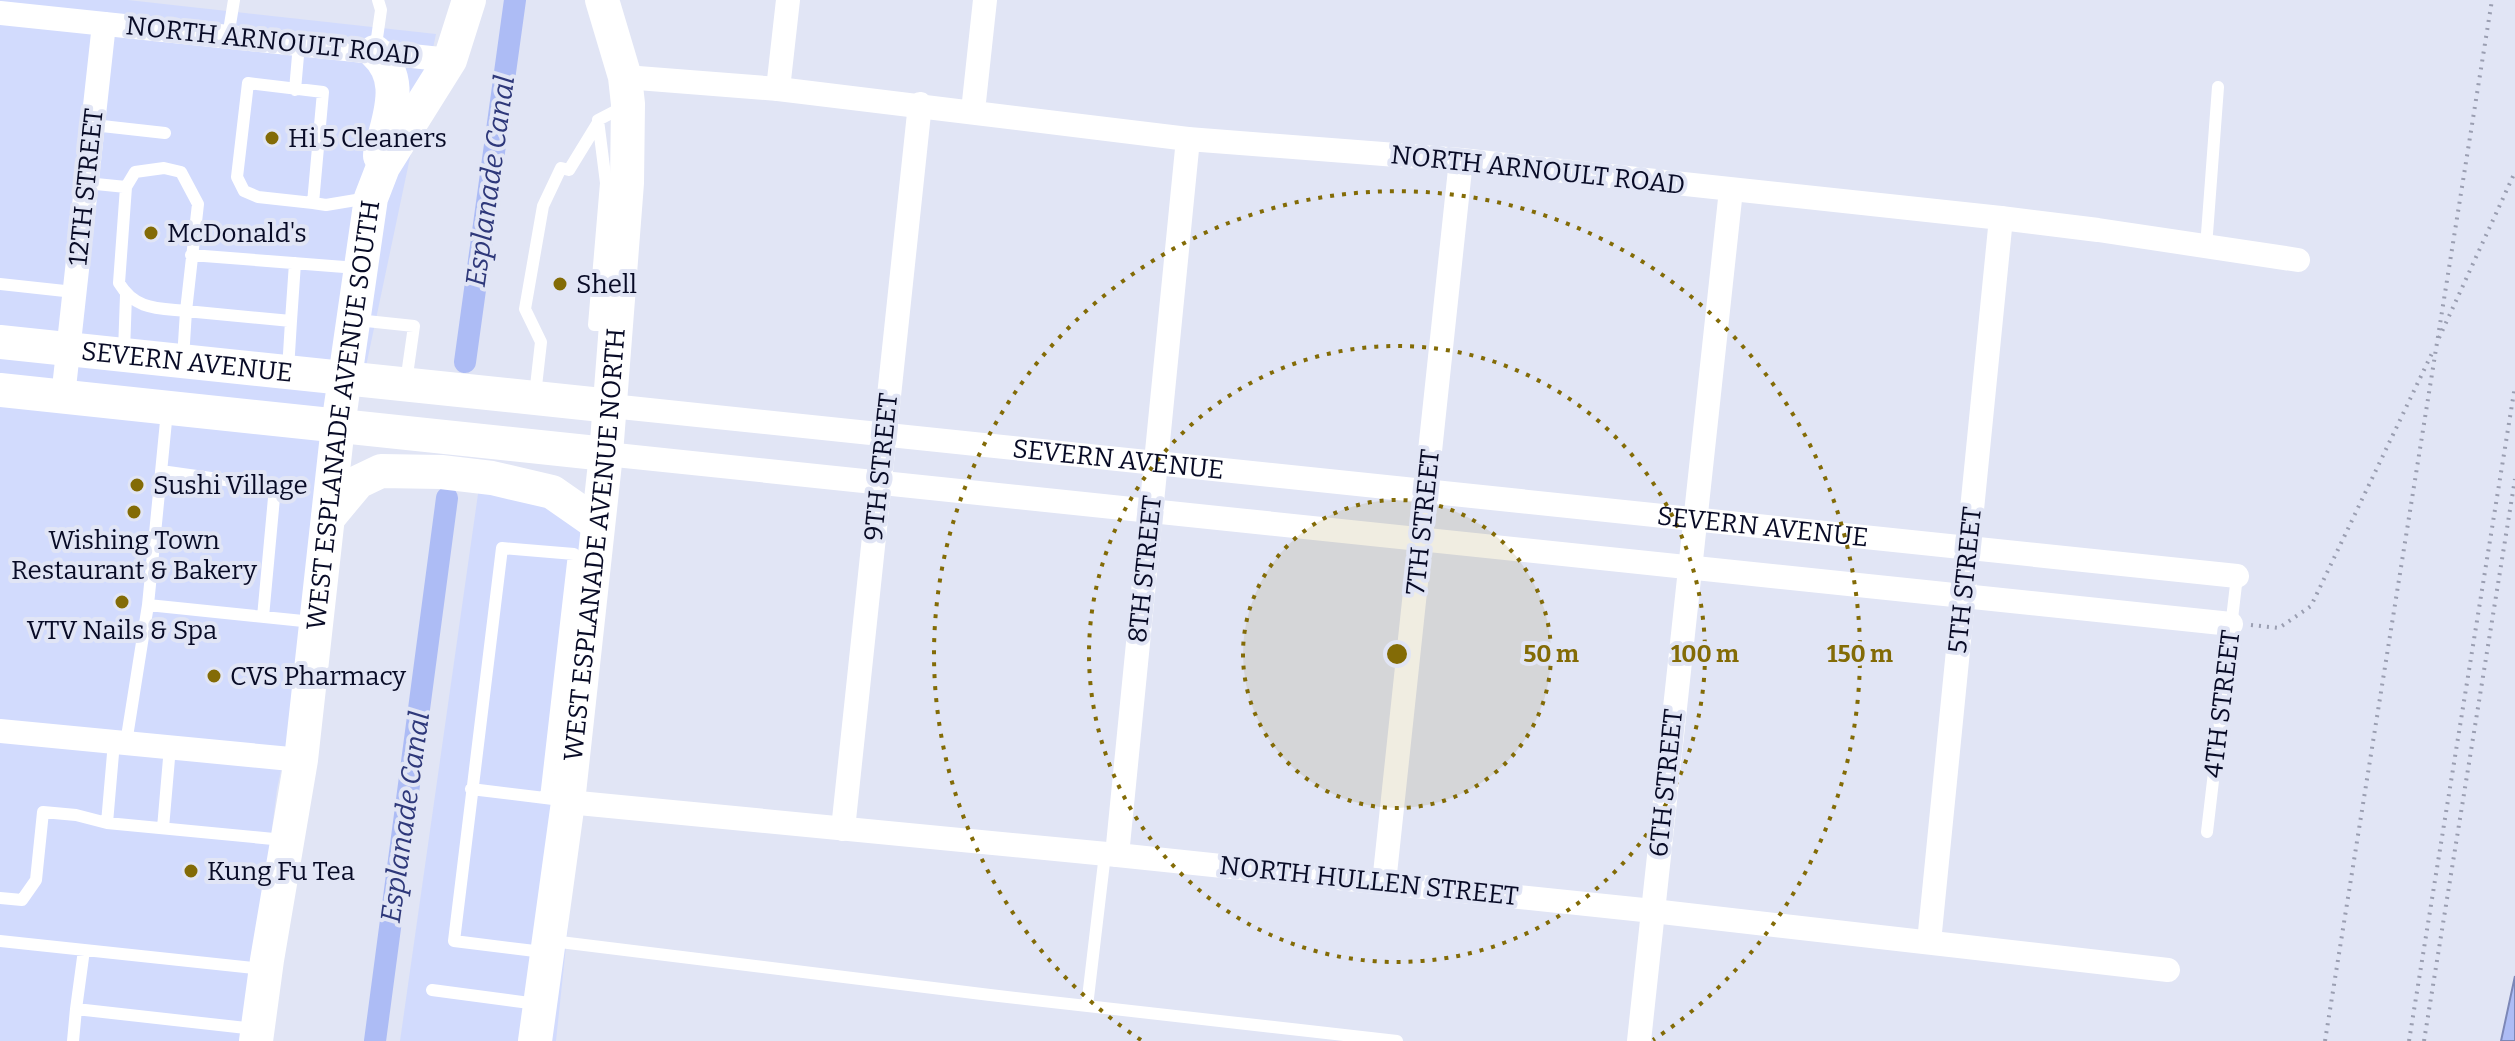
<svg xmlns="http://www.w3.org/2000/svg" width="2515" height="1041" viewBox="0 0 2515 1041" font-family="Bitter,serif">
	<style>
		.built { fill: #d2dbfd }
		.water { fill: #adbcf5; stroke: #7c87b7; stroke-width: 2 }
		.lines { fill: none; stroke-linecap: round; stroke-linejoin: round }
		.canal { stroke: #adbcf5; stroke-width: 22 }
		.path { stroke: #9a9eb1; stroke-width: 4; stroke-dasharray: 2 6; stroke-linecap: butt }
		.lane { stroke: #fff; stroke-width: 12 }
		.street { stroke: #fff; stroke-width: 24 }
		.secondary { stroke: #fff; stroke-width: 34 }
		.ring { fill: none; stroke: #836b06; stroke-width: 4; stroke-dasharray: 4 8 }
		.poi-dot { fill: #836b06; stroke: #e1e5f5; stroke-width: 3 }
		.labels { text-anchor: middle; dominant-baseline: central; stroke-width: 8; stroke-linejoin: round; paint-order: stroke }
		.street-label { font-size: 26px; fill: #080b26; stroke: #e1e5f5 }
		.poi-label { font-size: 26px; fill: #080b26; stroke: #e1e5f5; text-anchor: start }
		.water-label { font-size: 28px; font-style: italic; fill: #2e387a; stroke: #e1e5f5 }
		.centre { fill: #836b06; stroke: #e1e5f5; stroke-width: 4 }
		.ring-label { font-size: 24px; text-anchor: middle; font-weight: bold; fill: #836b06; stroke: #e1e5f5; stroke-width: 8; stroke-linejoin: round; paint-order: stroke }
	</style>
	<rect width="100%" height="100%" fill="#e1e5f5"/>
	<path class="built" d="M 0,0 L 128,0 L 436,34 L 277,789 L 245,1041 L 0,1041 Z
		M 479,487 L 613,501 L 556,1041 L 400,1041 Z"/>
	<path class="water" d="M 2515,976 L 2515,1041 L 2501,1041 Z"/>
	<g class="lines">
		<path class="canal" d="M 465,362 L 515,0
			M 375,1041 L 447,498"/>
		<path class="path" d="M 2439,338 L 2515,172
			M 2251,625 L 2279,628 L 2311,606 L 2434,349
			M 2325,1041 L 2492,0
			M 2409,1041 L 2515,386
			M 2424,1041 L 2515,479"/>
		<path class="lane" d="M 228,37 L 234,0
			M 375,52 L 381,10 L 378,0
			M 295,90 L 299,44
			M 93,125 L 165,133
			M 164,168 L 181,172 L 198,204 L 186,311 C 158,308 135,310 119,283 L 126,187 L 135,172 Z
			M 86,183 L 126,187
			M 313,203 L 258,197 L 244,191 L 237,177 L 248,83 L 323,92 L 313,203 L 326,205 L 368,198
			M 2206,247 L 2218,87
			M 191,255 L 357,268
			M 0,284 L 74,292
			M 357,320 L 414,326 L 406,382
			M 614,325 L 594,325 L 606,183 L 598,120 L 625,106
			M 124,352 L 126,295
			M 183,359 L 186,311 L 291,321 L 295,263
			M 288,370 L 291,321
			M 535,395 L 541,342 L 525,309 L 543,206 L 561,168 L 569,170 L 599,121
			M 167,411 L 148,605 L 313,622
			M 161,471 L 275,487 L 263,617
			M 126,743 L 148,605
			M 471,789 L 553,799
			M 107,823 L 114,742
			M 163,828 L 170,747
			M 2207,832 L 2237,576
			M 0,898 L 22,900 L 36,880 L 43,812 L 76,815 L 107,823 L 284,840
			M 0,941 L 263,969
			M 552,941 L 990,995 L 1397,1041
			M 543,952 L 454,941 L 502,548 L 574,554 L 546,798
			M 432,990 L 537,1004
			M 1087,1006 L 1105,854
			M 76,1009 L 84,950
			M 73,1041 L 76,1009 L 255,1029"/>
		<g class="street">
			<path d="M 0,13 L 450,60"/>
			<path d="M 625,77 L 778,89 L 1188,139 L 1461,160 L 2001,218 L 2098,230 L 2298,260"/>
			<path d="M 778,89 L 788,0"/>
			<path d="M 973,111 L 985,0"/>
			<path d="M 63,397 L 104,24"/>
			<path id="s1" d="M 611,406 L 2237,576"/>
			<path d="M 606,454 L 2231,624"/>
			<path d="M 0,731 L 301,760"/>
			<path d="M 568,802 L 1117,855 L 1653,911 L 2168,970"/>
			<path d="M 843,829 L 920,104"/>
			<path d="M 1117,855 L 1188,139"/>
			<path d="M 1384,883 L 1461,160"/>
			<path d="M 1929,942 L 2001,218"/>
			<path d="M 1639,1041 L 1731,190"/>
		</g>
		<g class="secondary">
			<path d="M 375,52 C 399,74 394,101 386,131 C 384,140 380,147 380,156"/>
			<path id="s2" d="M 0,342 L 611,406"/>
			<path d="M 0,390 L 606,454"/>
			<path d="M 328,518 L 358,482 L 381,471 L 441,472 L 492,478 L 552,492 L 598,524"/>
			<path id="s3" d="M 256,1041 L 267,960 L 301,760 L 338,426 L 371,198 L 383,167 L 450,60 L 469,0"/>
			<path id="s4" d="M 535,1041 L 568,802 L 606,454 L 627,183 L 628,104 L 625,77 L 602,0"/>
		</g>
	</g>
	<circle cx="1397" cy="654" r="154" fill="#836b06" fill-opacity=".12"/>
	<g class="ring">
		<circle cx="1397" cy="654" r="154"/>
		<circle cx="1397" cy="654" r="308"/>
		<path d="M1141 1040A463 463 0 1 1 1653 1040"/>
	</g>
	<g class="poi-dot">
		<circle cx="272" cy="138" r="8"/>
		<circle cx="151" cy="233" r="8"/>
		<circle cx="560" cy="284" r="8"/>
		<circle cx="137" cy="485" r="8"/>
		<circle cx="134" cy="512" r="8"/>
		<circle cx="122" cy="602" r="8"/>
		<circle cx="214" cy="676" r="8"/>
		<circle cx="191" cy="871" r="8"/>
	</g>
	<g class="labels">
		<g class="street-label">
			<text transform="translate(273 41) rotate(6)">NORTH ARNOULT ROAD</text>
			<text transform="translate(1538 170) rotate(6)">NORTH ARNOULT ROAD</text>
			<text transform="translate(86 187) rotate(-84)">12TH STREET</text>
			<text stroke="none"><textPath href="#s2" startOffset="188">SEVERN AVENUE</textPath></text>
			<text stroke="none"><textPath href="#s3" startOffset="632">WEST ESPLANADE AVENUE SOUTH</textPath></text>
			<text stroke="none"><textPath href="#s1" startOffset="510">SEVERN AVENUE</textPath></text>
			<text transform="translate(881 467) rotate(-84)">9TH STREET</text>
			<text transform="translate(1423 522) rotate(-84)">7TH STREET</text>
			<text stroke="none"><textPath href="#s1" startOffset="1158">SEVERN AVENUE</textPath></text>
			<text stroke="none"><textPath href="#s4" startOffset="500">WEST ESPLANADE AVENUE NORTH</textPath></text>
			<text transform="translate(1145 569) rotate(-84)">8TH STREET</text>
			<text transform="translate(1965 580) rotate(-84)">5TH STREET</text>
			<text transform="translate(2222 704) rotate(-83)">4TH STREET</text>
			<text transform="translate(1666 783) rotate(-84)">6TH STREET</text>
			<text transform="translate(1369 881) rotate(6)">NORTH HULLEN STREET</text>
		</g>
		<g class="poi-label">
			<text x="288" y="138">Hi 5 Cleaners</text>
			<text x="167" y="233">McDonald's</text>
			<text x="576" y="284">Shell</text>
			<text x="153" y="485">Sushi Village</text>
			<text x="134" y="540" text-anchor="middle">Wishing Town<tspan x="134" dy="30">Restaurant &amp; Bakery</tspan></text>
			<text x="122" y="630" text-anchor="middle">VTV Nails &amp; Spa</text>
			<text x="230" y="676">CVS Pharmacy</text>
			<text x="207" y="871">Kung Fu Tea</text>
		</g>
		<g class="water-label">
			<text transform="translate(490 181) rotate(-82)">Esplanade Canal</text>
			<text transform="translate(405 817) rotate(-82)">Esplanade Canal</text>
		</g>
	</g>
	<circle cx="1397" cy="654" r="12" class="centre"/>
	<g class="ring-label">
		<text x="1551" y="662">50 m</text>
		<text x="1705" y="662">100 m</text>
		<text x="1860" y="662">150 m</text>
	</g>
</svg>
